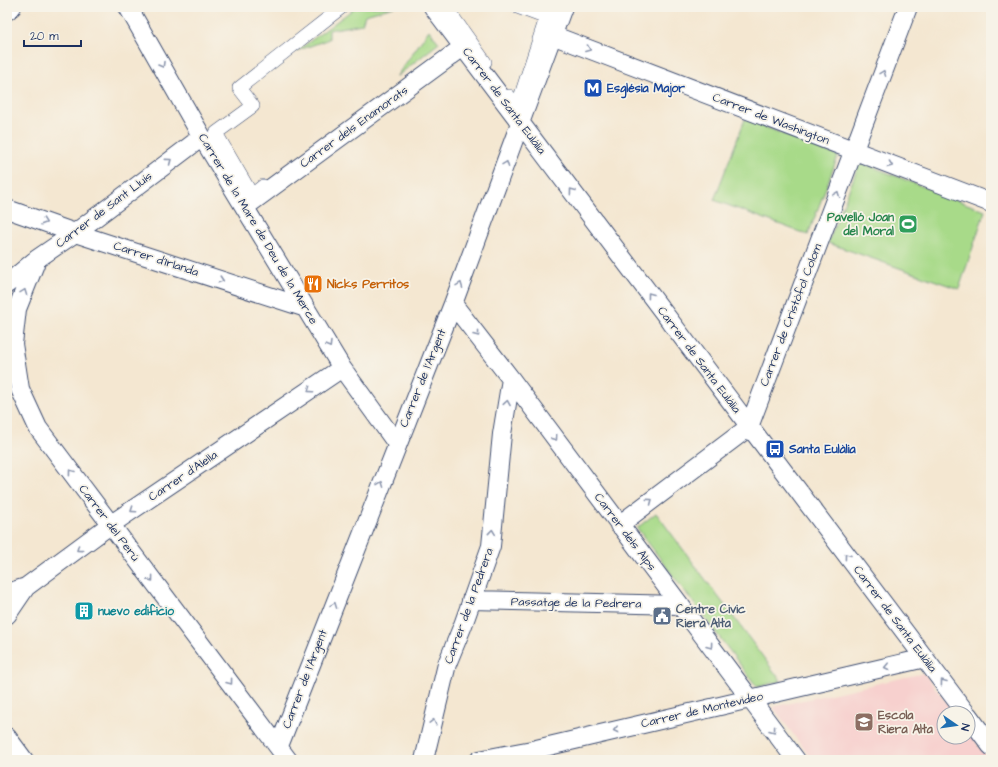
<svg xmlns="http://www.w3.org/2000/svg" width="998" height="767" viewBox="0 0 998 767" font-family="'Architects Daughter',sans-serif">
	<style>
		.built { fill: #f7d0ce }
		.green { fill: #a8da89; stroke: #628474 }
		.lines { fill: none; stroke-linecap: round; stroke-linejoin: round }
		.pedestrian-casing { stroke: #3c4b6f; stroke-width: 14 }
		.minor-casing { stroke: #3c4b6f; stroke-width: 20 }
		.pedestrian { stroke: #fff; stroke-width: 13 }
		.minor { stroke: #fff; stroke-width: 18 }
		.oneway { stroke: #8d97ae }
		.labels { text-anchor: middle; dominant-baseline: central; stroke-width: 3.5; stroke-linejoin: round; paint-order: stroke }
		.transit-label { font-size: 12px; font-weight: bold; fill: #164399; stroke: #f7f3e8; text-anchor: start }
		.street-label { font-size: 12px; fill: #1b2f5e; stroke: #f7f3e8 }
		.leisure-label { font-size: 12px; font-weight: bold; fill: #27864d; stroke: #f7f3e8; text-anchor: end }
		.food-label { font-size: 12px; font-weight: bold; fill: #c56008; stroke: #f7f3e8; text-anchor: start }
		.service-label { font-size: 12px; font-weight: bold; fill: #4e5e75; stroke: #f7f3e8; text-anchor: start }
		.culture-label { font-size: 12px; font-weight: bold; fill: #0d838f; stroke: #f7f3e8; text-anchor: start }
		.education-label { font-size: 12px; font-weight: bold; fill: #785e54; stroke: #f7f3e8; text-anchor: start }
	</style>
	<rect width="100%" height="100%" fill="#f7f3e8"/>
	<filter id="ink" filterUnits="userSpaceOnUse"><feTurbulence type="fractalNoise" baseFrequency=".025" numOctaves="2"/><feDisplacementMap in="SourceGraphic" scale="8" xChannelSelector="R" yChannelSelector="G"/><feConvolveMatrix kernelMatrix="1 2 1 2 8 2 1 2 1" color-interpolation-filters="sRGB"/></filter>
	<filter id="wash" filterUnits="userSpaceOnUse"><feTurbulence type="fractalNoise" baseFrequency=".012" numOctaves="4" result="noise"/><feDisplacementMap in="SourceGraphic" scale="16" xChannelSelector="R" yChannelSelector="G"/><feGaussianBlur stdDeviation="0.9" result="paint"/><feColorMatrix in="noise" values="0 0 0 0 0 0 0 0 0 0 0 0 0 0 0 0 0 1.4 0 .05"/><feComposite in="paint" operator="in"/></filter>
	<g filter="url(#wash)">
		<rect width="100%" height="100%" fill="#f4e7d1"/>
		<path class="built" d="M 924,673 L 954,713 L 944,713 L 944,737 L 968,737 L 968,732 L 989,760 L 812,760 L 773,707 Z"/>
		<path class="green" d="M 356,7 L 394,7 L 365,15 L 362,24 L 329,30 L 329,39 L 297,51 Z
			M 429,30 L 439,43 L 396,77 Z
			M 745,119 L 838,156 L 808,235 L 714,200 Z
			M 860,162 L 985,211 L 959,289 L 828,243 Z
			M 656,513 L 781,681 L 757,687 L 637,528 Z"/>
	</g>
	<g filter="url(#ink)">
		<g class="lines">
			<g class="pedestrian-casing">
				<path id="pedestrian" d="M 446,7 L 485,62
					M 517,7 L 541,16 L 547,15
					M 509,96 L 517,107 L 547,15
					M 263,186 L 252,195 L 216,133 L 253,106 L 239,88 L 342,7"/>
			</g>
			<g class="minor-casing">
				<path id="minor" d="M 128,7 L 202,137 L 342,368 L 397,444
					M 433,7 L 966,713
					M 7,11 L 12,7
					M 552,35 L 991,203
					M 245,207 L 463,47
					M 7,209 L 75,233 L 306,308
					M 37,259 L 17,309 L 13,344 L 20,389 L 38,428 L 288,760
					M 7,284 L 37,259 L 75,233 L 202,137
					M 453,304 L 511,379 L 796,760
					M 619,525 L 749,427 L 908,7
					M 7,593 L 26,587 L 110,525 L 342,368
					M 471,600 L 680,605
					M 7,615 L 26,587
					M 968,715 L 991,746
					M 7,737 L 24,760
					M 279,746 L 453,304 L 563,7
					M 424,760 L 447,664 L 463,625 L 491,546 L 502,434 L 511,379
					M 479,760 L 532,750 L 925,658"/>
			</g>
			<use href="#pedestrian" class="pedestrian"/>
			<use href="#minor" class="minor"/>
		</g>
		<defs><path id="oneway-chevron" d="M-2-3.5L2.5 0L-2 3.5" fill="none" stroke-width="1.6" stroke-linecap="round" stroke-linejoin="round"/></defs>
		<g class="oneway">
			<use href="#oneway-chevron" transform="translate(588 49) rotate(21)"/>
			<use href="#oneway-chevron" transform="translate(162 65) rotate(60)"/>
			<use href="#oneway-chevron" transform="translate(883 73) rotate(-69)"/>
			<use href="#oneway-chevron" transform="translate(169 161) rotate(-37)"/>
			<use href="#oneway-chevron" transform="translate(506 164) rotate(-69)"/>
			<use href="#oneway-chevron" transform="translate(890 165) rotate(21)"/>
			<use href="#oneway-chevron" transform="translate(572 191) rotate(-127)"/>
			<use href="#oneway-chevron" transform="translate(837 194) rotate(-69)"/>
			<use href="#oneway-chevron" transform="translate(44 222) rotate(19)"/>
			<use href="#oneway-chevron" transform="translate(221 280) rotate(18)"/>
			<use href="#oneway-chevron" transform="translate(460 285) rotate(-69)"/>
			<use href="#oneway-chevron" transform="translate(24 292) rotate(-69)"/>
			<use href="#oneway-chevron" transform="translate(650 295) rotate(-127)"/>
			<use href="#oneway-chevron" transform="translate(477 334) rotate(52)"/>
			<use href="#oneway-chevron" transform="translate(329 345) rotate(59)"/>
			<use href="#oneway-chevron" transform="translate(310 390) rotate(146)"/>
			<use href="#oneway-chevron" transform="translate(507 403) rotate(-81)"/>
			<use href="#oneway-chevron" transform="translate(555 438) rotate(54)"/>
			<use href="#oneway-chevron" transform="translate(71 472) rotate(-127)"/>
			<use href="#oneway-chevron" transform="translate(381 484) rotate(-69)"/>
			<use href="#oneway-chevron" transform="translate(650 501) rotate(-37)"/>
			<use href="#oneway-chevron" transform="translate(133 510) rotate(146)"/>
			<use href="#oneway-chevron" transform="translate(492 532) rotate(-84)"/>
			<use href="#oneway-chevron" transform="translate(79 549) rotate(144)"/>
			<use href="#oneway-chevron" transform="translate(847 556) rotate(-127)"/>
			<use href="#oneway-chevron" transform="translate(151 579) rotate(53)"/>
			<use href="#oneway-chevron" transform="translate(334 605) rotate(-69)"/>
			<use href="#oneway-chevron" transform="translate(710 646) rotate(54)"/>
			<use href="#oneway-chevron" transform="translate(887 667) rotate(167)"/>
			<use href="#oneway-chevron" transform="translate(230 682) rotate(53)"/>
			<use href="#oneway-chevron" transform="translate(943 682) rotate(-127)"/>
			<use href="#oneway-chevron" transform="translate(433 722) rotate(-76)"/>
			<use href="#oneway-chevron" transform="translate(616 730) rotate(167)"/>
			<use href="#oneway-chevron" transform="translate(773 730) rotate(53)"/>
		</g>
	</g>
	<defs>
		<g id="metro-square" transform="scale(1)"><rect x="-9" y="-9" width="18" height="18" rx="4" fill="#1a4fb4" stroke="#f7f3e8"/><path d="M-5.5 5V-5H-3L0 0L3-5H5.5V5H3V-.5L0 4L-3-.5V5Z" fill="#fff"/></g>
		<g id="stadium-square" transform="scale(1)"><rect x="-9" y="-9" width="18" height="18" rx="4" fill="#2e9e5b" stroke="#f7f3e8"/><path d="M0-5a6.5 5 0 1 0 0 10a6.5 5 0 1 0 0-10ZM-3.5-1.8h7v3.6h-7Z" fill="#fff"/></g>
		<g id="restaurant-square" transform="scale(1)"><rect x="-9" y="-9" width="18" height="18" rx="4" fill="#e8710a" stroke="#f7f3e8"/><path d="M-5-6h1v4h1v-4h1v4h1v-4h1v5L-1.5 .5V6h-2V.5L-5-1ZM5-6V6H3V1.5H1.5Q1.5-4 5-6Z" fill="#fff"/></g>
		<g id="bus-square" transform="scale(1)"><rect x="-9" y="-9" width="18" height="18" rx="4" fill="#1a4fb4" stroke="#f7f3e8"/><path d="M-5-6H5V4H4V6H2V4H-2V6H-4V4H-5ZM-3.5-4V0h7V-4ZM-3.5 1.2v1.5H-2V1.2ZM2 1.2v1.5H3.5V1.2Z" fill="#fff"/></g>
		<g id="building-square" transform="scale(1)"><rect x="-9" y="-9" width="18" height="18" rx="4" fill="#0f9aa8" stroke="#f7f3e8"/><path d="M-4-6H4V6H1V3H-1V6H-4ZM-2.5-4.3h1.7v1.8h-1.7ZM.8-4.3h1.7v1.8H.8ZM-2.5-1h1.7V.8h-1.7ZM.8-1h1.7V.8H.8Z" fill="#fff"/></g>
		<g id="civic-square" transform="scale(1)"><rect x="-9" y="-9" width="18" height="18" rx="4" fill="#5c6f8a" stroke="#f7f3e8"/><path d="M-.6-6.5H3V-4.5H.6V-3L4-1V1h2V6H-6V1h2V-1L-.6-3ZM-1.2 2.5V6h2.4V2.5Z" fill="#fff"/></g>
		<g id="school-square" transform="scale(1)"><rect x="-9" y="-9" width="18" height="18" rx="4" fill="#8d6e63" stroke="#f7f3e8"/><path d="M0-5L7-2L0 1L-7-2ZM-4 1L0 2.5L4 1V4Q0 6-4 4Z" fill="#fff"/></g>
	</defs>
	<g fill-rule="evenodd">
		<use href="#metro-square" x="593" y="88"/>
		<use href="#stadium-square" x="908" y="224"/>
		<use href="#restaurant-square" x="313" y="284"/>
		<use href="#bus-square" x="775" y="449"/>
		<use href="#building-square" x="84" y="611"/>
		<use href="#civic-square" x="662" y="616"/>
		<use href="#school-square" x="864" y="722"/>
	</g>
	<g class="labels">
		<g class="transit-label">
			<text x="607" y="88">Església Major</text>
			<text x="789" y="449">Santa Eulàlia</text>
		</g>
		<g class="street-label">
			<text transform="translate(504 101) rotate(53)">Carrer de Santa Eulália</text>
			<text transform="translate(771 119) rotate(21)">Carrer de Washington</text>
			<text transform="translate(354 127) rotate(-36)">Carrer dels Enamorats</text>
			<text transform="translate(104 210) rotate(-37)">Carrer de Sant Lluís</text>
			<text transform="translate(258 229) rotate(59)">Carrer de la Mare de Deu de la Merce</text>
			<text transform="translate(156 259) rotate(18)">Carrer d'Irlanda</text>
			<text transform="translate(791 315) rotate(-69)">Carrer de Cristòfol Colom</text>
			<text transform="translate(699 360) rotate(53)">Carrer de Santa Eulália</text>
			<text transform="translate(423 378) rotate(-68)">Carrer de l'Argent</text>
			<text transform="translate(183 476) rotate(-34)">Carrer d'Alella</text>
			<text transform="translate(109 523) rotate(53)">Carrer del Perú</text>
			<text transform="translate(625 532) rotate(53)">Carrer dels Alps</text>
			<text transform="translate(576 603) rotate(1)">Passatge de la Pedrera</text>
			<text transform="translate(469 606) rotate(-70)">Carrer de la Pedrera</text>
			<text transform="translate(895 619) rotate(53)">Carrer de Santa Eulália</text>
			<text transform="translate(305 679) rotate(-69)">Carrer de l'Argent</text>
			<text transform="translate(702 710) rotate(-13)">Carrer de Montevideo</text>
		</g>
		<g class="leisure-label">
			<text x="894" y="217">Pavelló Joan<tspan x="894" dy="14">del Moral</tspan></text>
		</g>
		<g class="food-label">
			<text x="327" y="284">Nicks Perritos</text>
		</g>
		<g class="service-label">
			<text x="676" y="609">Centre Civic<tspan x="676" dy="14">Riera Alta</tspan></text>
		</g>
		<g class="culture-label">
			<text x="98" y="611">nuevo edificio</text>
		</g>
		<g class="education-label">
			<text x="878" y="715">Escola<tspan x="878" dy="14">Riera Alta</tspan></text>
		</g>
	</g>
	<rect width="998" height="767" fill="none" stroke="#f7f3e8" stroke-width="24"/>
	<g transform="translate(956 725) rotate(103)"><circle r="19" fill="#f7f3e8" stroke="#9fa5b1"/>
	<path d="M0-3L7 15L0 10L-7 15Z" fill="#1f6fb2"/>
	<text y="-6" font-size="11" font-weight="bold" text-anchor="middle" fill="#1b2f5e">N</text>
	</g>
	<path d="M24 40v6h57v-6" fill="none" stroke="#1b2f5e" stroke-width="2"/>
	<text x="30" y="40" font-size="12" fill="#1b2f5e" stroke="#f7f3e8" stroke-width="3" paint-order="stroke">20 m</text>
</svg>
